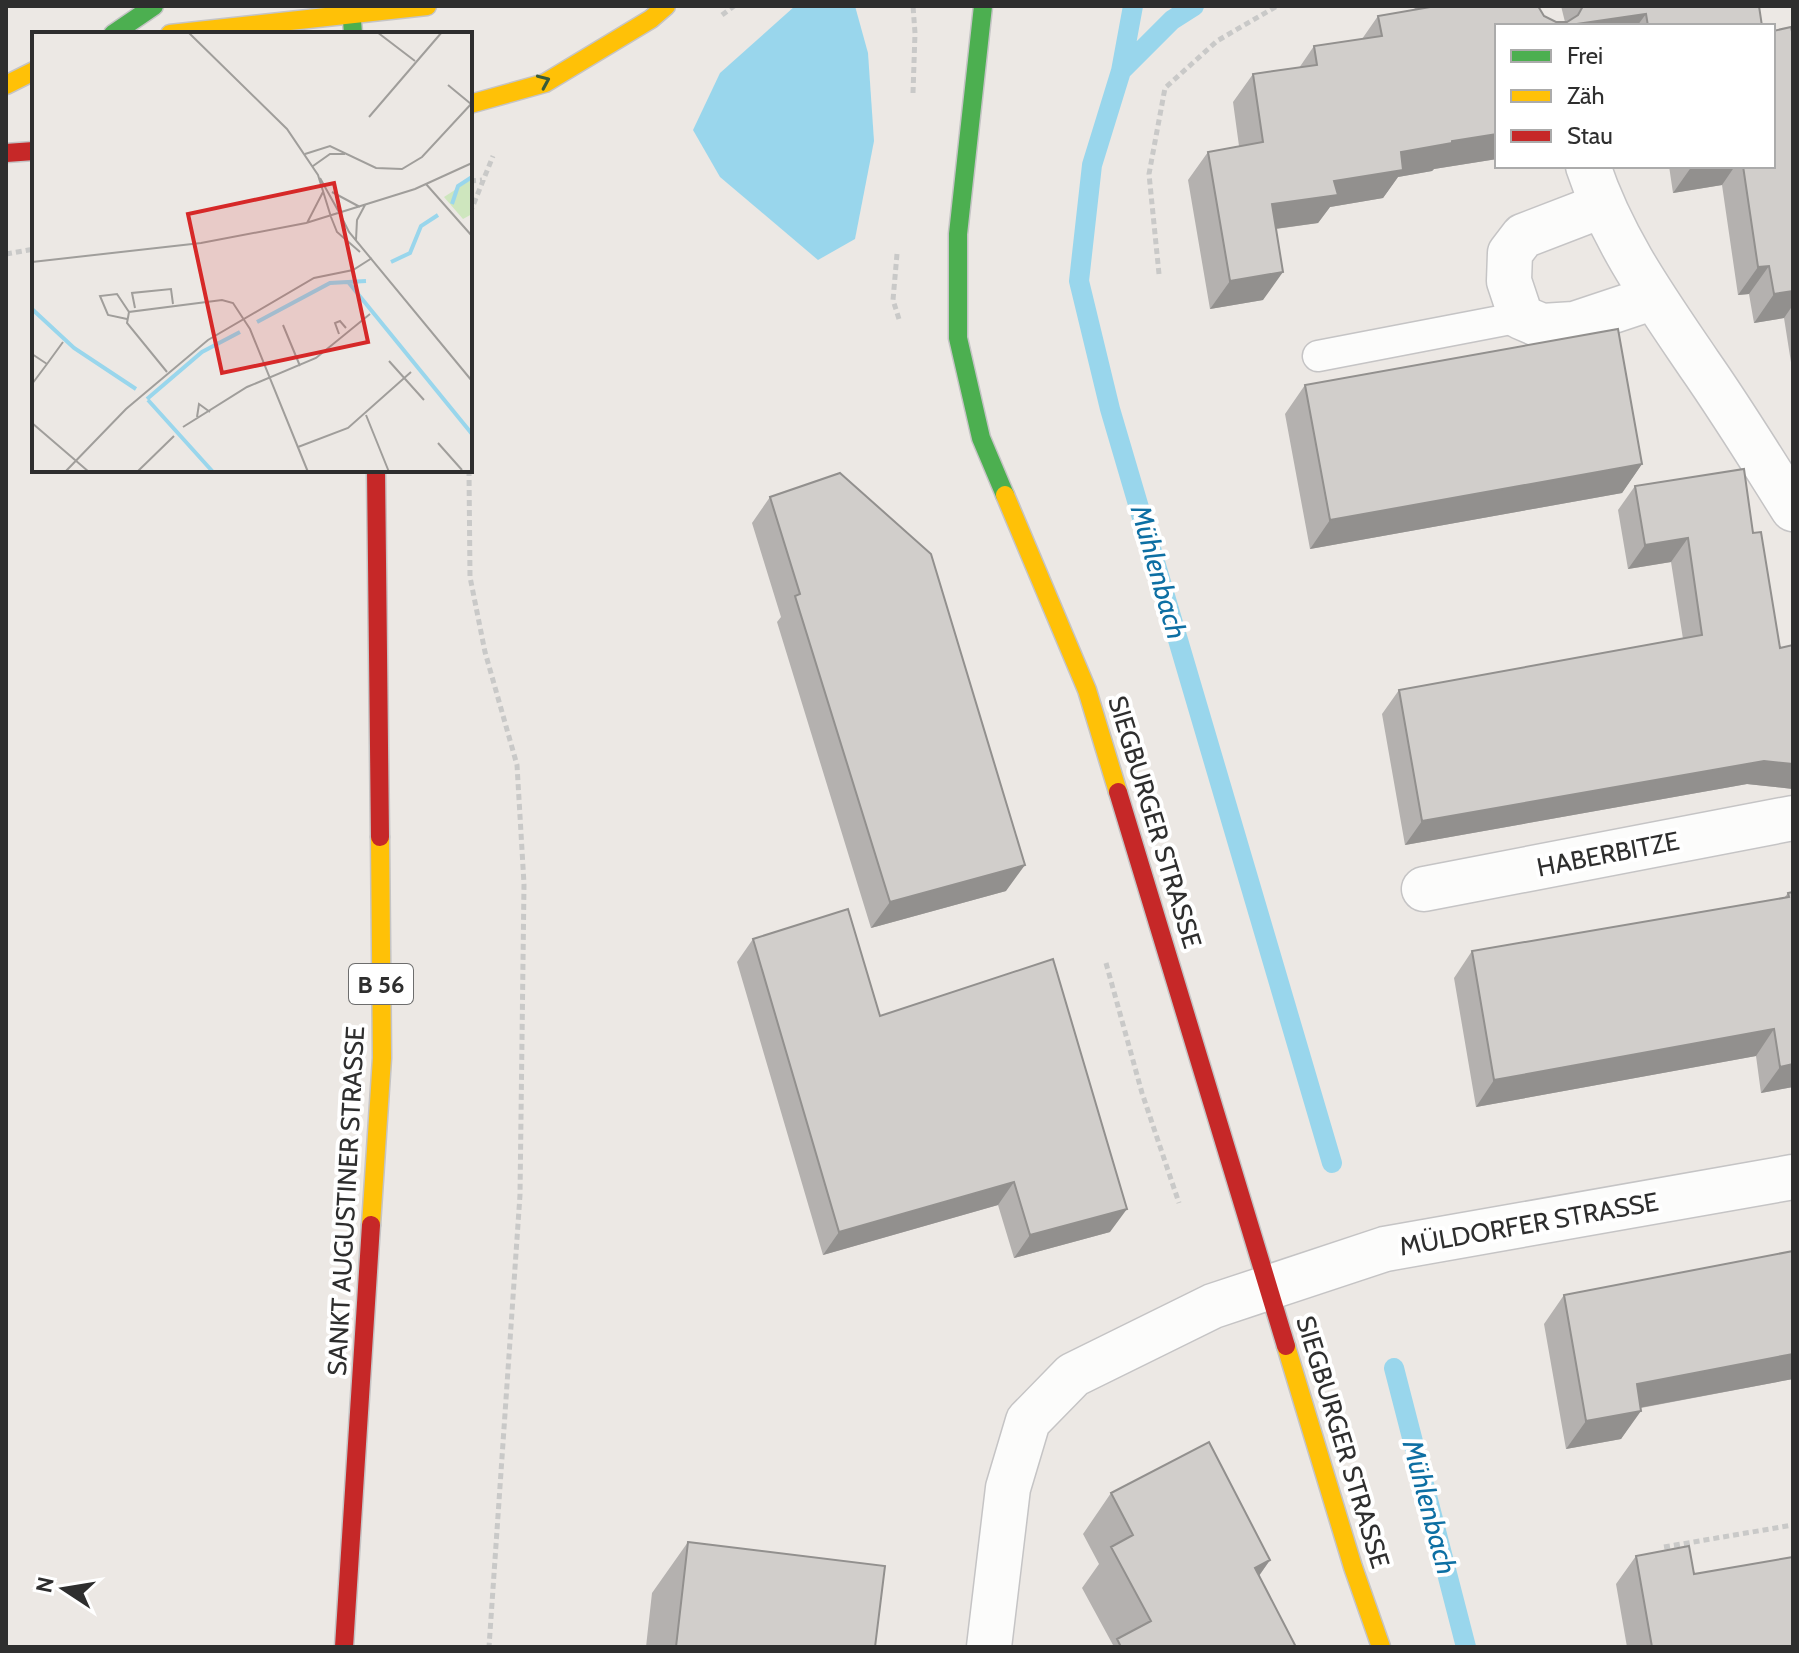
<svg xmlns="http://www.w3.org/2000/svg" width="1799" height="1653" viewBox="0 0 1799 1653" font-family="Cabin,sans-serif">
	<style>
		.water { fill: #99d6ec }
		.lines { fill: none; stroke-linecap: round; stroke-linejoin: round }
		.stream { stroke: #99d6ec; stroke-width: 20 }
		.lane-casing { stroke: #c5c4c5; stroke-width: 33 }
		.street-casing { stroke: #c5c4c5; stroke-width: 47 }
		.fast-casing { stroke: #c5c4c5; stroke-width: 21 }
		.slow-casing { stroke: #c5c4c5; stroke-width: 21 }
		.jam-casing { stroke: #c5c4c5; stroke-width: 21 }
		.path { stroke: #c9c9c8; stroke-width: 5; stroke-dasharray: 6 4; stroke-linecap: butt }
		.lane { stroke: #fcfcfb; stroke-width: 30 }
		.street { stroke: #fcfcfb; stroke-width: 44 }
		.fast { stroke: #4caf50; stroke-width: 18 }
		.slow { stroke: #ffc107; stroke-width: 18 }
		.jam { stroke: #c62828; stroke-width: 18 }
		.wall { fill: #b4b1af }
		.shaded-wall { fill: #92908e }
		.building { fill: #d1cecb; stroke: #92908e; stroke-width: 2 }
		.oneway { stroke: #385b3a }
		.labels { text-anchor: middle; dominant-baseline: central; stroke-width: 8; stroke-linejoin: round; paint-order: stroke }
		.shield { fill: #fff; stroke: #6d6d6d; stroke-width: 2 }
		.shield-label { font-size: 24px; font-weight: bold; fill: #2e2e2e }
		.street-label { font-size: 26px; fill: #2e2e2e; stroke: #fff }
		.water-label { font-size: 28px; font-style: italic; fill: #0d6fa3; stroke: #fff }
		.inset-river { fill: none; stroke: #99d6ec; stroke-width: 4 }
		.inset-road { fill: none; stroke: #a09e9b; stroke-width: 2 }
		.view { fill: #d62828; fill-opacity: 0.15; stroke: #d62828; stroke-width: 4 }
		.inset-edge { fill: none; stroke: #2e2e2e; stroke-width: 4 }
	</style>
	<rect width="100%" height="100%" fill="#ece8e4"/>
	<path class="water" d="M 795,6 L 855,6 L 868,53 L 874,141 L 855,239 L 818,260 L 720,177 L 693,130 L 720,73 Z"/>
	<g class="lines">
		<path class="stream" d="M 1133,6 L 1121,71 L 1092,165 L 1079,281 L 1110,409 L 1332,1163
			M 1121,71 L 1172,20 L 1194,6
			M 1394,1368 L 1466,1647"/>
		<g class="lane-casing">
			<path id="lane" d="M 1318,356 L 1521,317"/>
		</g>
		<g class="street-casing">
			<path id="street" d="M 1588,166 C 1613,241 1655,299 1699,364 C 1732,411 1762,460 1793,509
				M 1601,206 L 1523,236 L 1510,253 L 1509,281 L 1521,317 L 1542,326 L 1574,324 L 1652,298
				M 1424,889 L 1793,818
				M 989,1647 L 1008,1488 L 1028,1421 L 1073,1375 L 1213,1306 L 1385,1249 L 1793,1177"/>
		</g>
		<g class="fast-casing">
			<path id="fast" d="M 351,6 L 353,34
				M 983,6 L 958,234 L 958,338 L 981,438 L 1005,495
				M 113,34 L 154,6"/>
		</g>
		<g class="slow-casing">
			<path id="slow" d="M 170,34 L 427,6
				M 6,85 L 34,71
				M 470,104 L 545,83 L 651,19 L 666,6
				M 1005,495 L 1087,690 L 1118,792
				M 371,1225 L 382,1058 L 380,837
				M 1286,1346 L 1353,1567 L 1381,1647"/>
		</g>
		<g class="jam-casing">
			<path id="jam" d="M 6,153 L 34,151
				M 376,470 L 380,837
				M 1118,792 L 1286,1346
				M 344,1647 L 371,1225"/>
		</g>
		<path class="path" d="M 722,15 L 734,6
			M 913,93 L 915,33 L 913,6
			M 470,181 L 482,180
			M 470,213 L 493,156
			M 6,254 L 34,249
			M 897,254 L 893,300 L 899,319
			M 1159,274 L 1149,174 L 1165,88 L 1217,41 L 1277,6
			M 469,470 L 470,577 L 485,652 L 517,765 L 524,884 L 520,1195 L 489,1647
			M 1106,963 L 1142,1093 L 1179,1203
			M 1664,1547 L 1793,1525"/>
		<use href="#lane" class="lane"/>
		<use href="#street" class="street"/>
		<use href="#fast" class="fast"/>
		<use href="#slow" class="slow"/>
		<use href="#jam" class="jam"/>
	</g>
	<path class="wall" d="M 1414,6 L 1538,6 L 1544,16 L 1556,22 L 1565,22 L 1561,6 L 1759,6 L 1762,26 L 1497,26 L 1497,159 L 1434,169 L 1432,171 L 1398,177 L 1383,198 L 1330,207 L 1318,223 L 1276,229 L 1263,300 L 1210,309 L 1188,180 L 1208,152 L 1239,146 L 1233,102 L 1253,74 L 1299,68 L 1314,46 L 1362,39 L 1378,16 L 1415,10 Z
		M 1793,36 L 1793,375 L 1784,318 L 1754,323 L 1749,294 L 1738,295 L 1722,185 L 1673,193 L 1669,166 L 1773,166 Z
		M 1305,385 L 1642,464 L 1622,493 L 1310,549 L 1285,414 Z
		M 1635,486 L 1753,533 L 1780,648 L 1793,645 L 1793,789 L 1747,784 L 1405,845 L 1382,714 L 1399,690 L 1683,639 L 1671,562 L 1628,569 L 1618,510 Z
		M 770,497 L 1006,891 L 871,928 L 777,622 L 781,617 L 752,523 Z
		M 1793,892 L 1793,1087 L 1761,1093 L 1756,1056 L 1476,1107 L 1454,978 L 1472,951 L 1784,898 L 1788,893 Z
		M 753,939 L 880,1016 L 1110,1232 L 1014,1258 L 998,1205 L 823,1255 L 737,962 Z
		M 1793,1251 L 1793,1379 L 1641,1408 L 1621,1439 L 1566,1449 L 1544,1324 L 1564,1295 Z
		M 1111,1493 L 1270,1560 L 1259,1576 L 1296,1647 L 1111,1647 L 1113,1645 L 1082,1588 L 1099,1564 L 1083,1534 Z
		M 688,1542 L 875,1647 L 646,1647 L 652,1593 Z
		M 1636,1556 L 1694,1574 L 1793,1647 L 1627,1647 L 1616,1584 Z"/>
	<path class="shaded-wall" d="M 1646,14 L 1637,26 L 1563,26 Z
		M 1497,134 L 1497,159 L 1434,169 L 1432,171 L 1398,177 L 1383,198 L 1330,207 L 1318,223 L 1252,232 L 1272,204 L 1334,181 L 1401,152 L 1452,141 Z
		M 1692,166 L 1735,166 L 1722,185 L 1673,193 Z
		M 1769,266 L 1749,294 L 1738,295 L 1758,267 Z
		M 1283,272 L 1263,300 L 1210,309 L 1230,281 Z
		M 1793,291 L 1793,305 L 1784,318 L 1754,323 L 1774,294 Z
		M 1642,464 L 1622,493 L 1310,549 L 1330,520 Z
		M 1688,538 L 1671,562 L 1628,569 L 1645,545 Z
		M 1764,761 L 1793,764 L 1793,789 L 1747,784 L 1405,845 L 1422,821 Z
		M 1025,865 L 1006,891 L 871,928 L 890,902 Z
		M 1774,1029 L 1756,1056 L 1476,1107 L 1494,1080 Z
		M 1793,1064 L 1793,1087 L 1761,1093 L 1780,1067 Z
		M 1014,1182 L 998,1205 L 823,1255 L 839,1232 Z
		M 1127,1209 L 1110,1232 L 1014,1258 L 1030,1235 Z
		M 1793,1354 L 1793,1379 L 1617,1412 L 1637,1384 Z
		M 1641,1411 L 1621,1439 L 1566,1449 L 1586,1421 Z
		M 1270,1560 L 1241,1601 L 1255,1568 Z"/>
	<path class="building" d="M 1436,6 L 1538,6 L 1544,16 L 1556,22 L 1567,22 L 1578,15 L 1583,6 L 1759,6 L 1762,26 L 1648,26 L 1646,14 L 1563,26 L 1497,26 L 1497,134 L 1452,141 L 1452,143 L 1401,152 L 1403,170 L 1334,181 L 1338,195 L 1272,204 L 1283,272 L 1230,281 L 1208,152 L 1263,142 L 1253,74 L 1317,65 L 1314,46 L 1382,36 L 1378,16 Z
		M 1791,27 L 1793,36 L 1793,291 L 1774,294 L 1769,266 L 1758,267 L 1743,166 L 1773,166 L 1773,31 Z
		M 1618,329 L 1642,464 L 1330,520 L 1305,385 Z
		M 1744,469 L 1753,533 L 1761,532 L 1780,648 L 1793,645 L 1793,764 L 1764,761 L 1422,821 L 1399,690 L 1702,635 L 1688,538 L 1645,545 L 1635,486 Z
		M 840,473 L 931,554 L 1025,865 L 890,902 L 795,596 L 800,594 L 770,497 Z
		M 1793,892 L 1793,1064 L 1780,1067 L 1774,1029 L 1494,1080 L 1472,951 L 1789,897 L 1788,893 Z
		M 848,909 L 880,1016 L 1053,959 L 1127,1209 L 1030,1235 L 1014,1182 L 839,1232 L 753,939 Z
		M 1793,1251 L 1793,1354 L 1637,1384 L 1641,1411 L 1586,1421 L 1564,1295 Z
		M 1209,1442 L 1270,1560 L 1255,1568 L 1296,1647 L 1121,1647 L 1117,1639 L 1151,1621 L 1111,1547 L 1133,1535 L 1111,1493 Z
		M 688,1542 L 885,1566 L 875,1647 L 676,1647 Z
		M 1689,1546 L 1694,1574 L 1793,1557 L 1793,1647 L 1652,1647 L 1636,1556 Z"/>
	<defs><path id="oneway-chevron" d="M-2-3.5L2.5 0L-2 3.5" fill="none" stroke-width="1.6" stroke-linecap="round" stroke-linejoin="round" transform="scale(2)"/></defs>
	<use class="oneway" href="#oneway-chevron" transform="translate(544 81) rotate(-24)"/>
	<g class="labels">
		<rect class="shield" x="349" y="964" width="64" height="40" rx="6"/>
		<g class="shield-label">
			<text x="381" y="984">B 56</text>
		</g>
		<g class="street-label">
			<text transform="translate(1155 822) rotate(73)">SIEGBURGER STRASSE</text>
			<text transform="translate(1608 854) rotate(-11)">HABERBITZE</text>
			<text transform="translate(346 1201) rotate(-87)">SANKT AUGUSTINER STRASSE</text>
			<text transform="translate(1529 1224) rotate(-10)">MÜLDORFER STRASSE</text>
			<text transform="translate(1343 1442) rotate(73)">SIEGBURGER STRASSE</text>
		</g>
		<g class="water-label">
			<text transform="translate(1159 572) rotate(74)">Mühlenbach</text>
			<text transform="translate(1430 1507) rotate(75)">Mühlenbach</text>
		</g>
	</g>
	<g transform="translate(32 32)">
		<rect width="440" height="440" fill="#ece8e4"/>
		<path d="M 440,147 L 440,182 L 431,187 L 412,165 Z" fill="#cee6be"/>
		<path class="inset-river" d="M 420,172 L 426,154 L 440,145M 359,230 L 378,221 L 389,194 L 406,183M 317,251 L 440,402M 0,277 L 42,316 L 104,357M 225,290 L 298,251 L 334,249M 115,367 L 170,320 L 208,300M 116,368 L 181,440"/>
		<path class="inset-road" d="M 156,0 L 255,97 L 286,143 L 299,185M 345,0 L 383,29M 416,53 L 439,72M 337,85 L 410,0M 273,122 L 298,114 L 344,136 L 370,137 L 390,125 L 440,71M 281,134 L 298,122 L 313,122M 288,146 L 308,182M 394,152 L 440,204M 300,160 L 328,175M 308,182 L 317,200 L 440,349M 299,185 L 305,200 L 328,220M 275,191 L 291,160M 324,208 L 325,188 L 333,173M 0,230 L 169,211 L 274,191 L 383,157 L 440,131M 103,276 L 100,261 L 139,257 L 141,272M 95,287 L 76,283 L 68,264 L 85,262 L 97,280M 251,293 L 268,334M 307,302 L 303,291 L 308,289 L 314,296M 0,322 L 15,332 L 31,310M 357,329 L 392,368M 135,340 L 95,291 L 97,280 L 190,268 L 201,271 L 218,297 L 276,440M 0,352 L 15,332M 334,383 L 357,440M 165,385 L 167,372 L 178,380M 0,391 L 57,440M 151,395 L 215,355 L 284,326 L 338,282M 406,411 L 430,438M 266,415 L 316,396 L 379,340M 33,440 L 94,377 L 176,308 L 282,246 L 321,238 L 340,226M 105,440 L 142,404"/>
		<path class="view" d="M 302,151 L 336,310 L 190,341 L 156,182 Z"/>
		<rect width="440" height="440" class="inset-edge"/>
	</g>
	<rect width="1799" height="1653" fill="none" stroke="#2e2e2e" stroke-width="16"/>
	<rect x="1495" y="24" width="280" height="144" fill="#ffffff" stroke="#ababab" stroke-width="2"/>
	<rect x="1511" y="50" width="40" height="12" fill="#4caf50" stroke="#ababab" stroke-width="2"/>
	<text x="1567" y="64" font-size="24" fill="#2e2e2e">Frei</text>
	<rect x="1511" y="90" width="40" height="12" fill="#ffc107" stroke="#ababab" stroke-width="2"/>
	<text x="1567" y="104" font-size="24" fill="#2e2e2e">Zäh</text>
	<rect x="1511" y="130" width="40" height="12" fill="#c62828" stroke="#ababab" stroke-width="2"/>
	<text x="1567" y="144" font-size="24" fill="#2e2e2e">Stau</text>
	<g transform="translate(64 1589) rotate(282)" stroke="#ffffff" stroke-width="6" paint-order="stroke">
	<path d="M0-6L14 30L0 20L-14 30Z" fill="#2e2e2e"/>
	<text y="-12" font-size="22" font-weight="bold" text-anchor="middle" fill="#2e2e2e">N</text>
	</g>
</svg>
